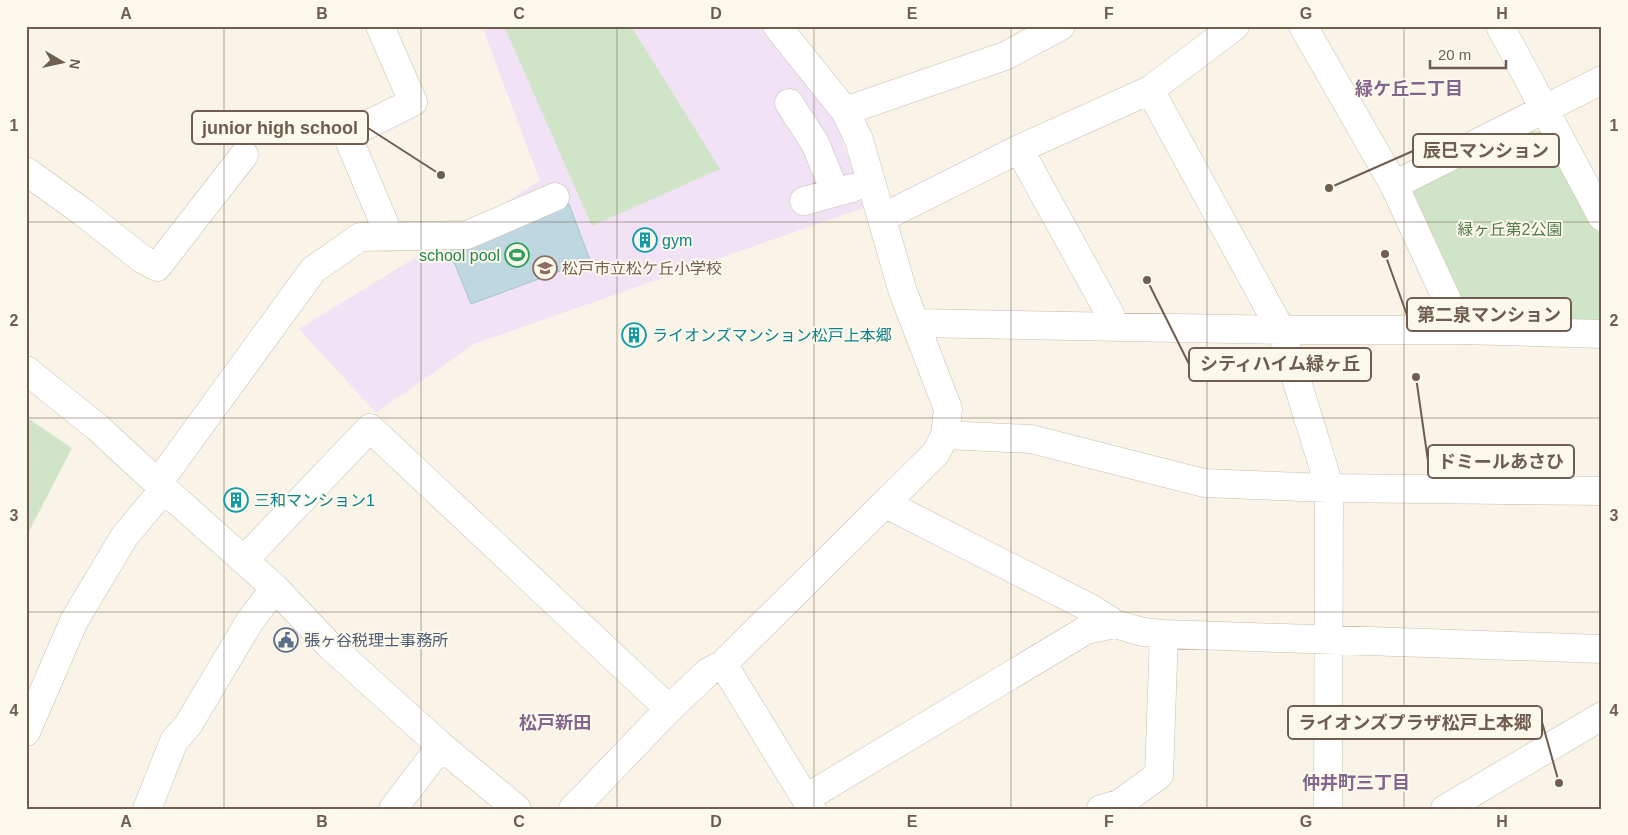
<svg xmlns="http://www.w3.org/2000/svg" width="1628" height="835" viewBox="0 0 1628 835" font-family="Helvetica,'Noto Sans JP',sans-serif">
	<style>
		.education { fill: #f1e3f5 }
		.green { fill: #d0e5c7 }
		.water { fill: #bed7e0; stroke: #a5c5d0 }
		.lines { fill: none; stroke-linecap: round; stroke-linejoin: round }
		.minor-casing { stroke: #c9bdae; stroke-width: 29 }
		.minor { stroke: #fff; stroke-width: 28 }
		.grid { fill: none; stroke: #6f5e4f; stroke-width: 1; stroke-opacity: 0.55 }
		.labels { text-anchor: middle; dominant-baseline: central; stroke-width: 4; stroke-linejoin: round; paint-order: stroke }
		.park-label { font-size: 16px; fill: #54794c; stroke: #fcf8ec }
		.culture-label { font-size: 16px; fill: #0d838f; stroke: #fcf8ec; text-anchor: start }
		.leisure-label { font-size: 16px; fill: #27864d; stroke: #fcf8ec; text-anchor: end }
		.education-label { font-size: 16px; fill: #785e54; stroke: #fcf8ec; text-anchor: start }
		.service-label { font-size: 16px; fill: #4e5e75; stroke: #fcf8ec; text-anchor: start }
		.neighbourhood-label { font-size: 18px; font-weight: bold; fill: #83668c; stroke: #fcf8ec }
		.leader { fill: none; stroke: #6f5e4f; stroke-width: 2 }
		.callout-dot { fill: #6f5e4f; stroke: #fcf8ec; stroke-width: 2 }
		.callout { fill: #fcf8ec; stroke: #6f5e4f; stroke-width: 2 }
		.callout-label { font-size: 18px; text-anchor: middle; font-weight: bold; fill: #6f5e4f }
		.neatline { fill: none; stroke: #6f5e4f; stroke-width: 2 }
		.grid-label { font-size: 16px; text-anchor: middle; font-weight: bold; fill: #6f5e4f }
	</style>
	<rect width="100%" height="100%" fill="#f9f4e7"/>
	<path class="education" d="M 482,26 L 766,26 L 835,120 L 866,207 L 474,344 L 376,413 L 299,329 L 540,181 Z"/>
	<path class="green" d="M 504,26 L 631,26 L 720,169 L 592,226 Z
		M 1531,131 L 1542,132 L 1548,135 L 1602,238 L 1602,324 L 1470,318 L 1411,197 L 1416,189 Z
		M 26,417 L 72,448 L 26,537 Z"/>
	<path class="water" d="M 569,204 L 590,260 L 471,304 L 450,252 L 451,248 Z"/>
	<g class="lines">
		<g class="minor-casing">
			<path id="minor" d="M 380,26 L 413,102 L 347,135 L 390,237
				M 1303,26 L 1394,185
				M 1500,26 L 1602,217
				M 1150,90 L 1281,330 L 1324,469 L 1329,488 L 1328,809
				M 789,103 L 815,143 L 835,192
				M 845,111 L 1005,56 L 1061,26
				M 1019,149 L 1110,314 L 1112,327
				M 26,171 L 84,213 L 142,259 L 157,267 L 244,155
				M 804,201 L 852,188
				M 882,218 L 1019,149 L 1150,90 L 1235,26
				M 916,323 L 1281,330 L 1461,330 L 1602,334
				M 1461,330 L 1394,185 L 1602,80
				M 26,370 L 97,427 L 164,489 L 124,537 L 74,621 L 26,732
				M 945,435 L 1031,439 L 1204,483 L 1329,488 L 1602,491
				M 158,483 L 313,270 L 360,237 L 467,235 L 555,197
				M 164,489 L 275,588 L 328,644 L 441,746 L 517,809
				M 886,504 L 1092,609 L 1115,624
				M 244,560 L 370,428 L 669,709 L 708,672 L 723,664 L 936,453 L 945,435 L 948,409 L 903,292 L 859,140 L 845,111 L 777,26
				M 723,664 L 812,809
				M 806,798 L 1086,630 L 1115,624 L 1143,632 L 1164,634 L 1602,649
				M 147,809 L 174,741 L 188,725 L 250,621 L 275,588
				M 393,809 L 441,746
				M 573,809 L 669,709
				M 1101,809 L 1119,804 L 1159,775 L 1164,634
				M 1445,809 L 1602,716"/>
		</g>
		<use href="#minor" class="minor"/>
	</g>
	<path class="grid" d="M 224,26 L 224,809M 421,26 L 421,809M 617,26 L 617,809M 814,26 L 814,809M 1011,26 L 1011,809M 1207,26 L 1207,809M 1404,26 L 1404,809M 26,222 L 1602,222M 26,418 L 1602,418M 26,612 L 1602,612"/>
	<defs>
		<g id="building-ring" transform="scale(1.25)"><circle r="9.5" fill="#fcf8ec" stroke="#0f9aa8" stroke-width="1.5"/><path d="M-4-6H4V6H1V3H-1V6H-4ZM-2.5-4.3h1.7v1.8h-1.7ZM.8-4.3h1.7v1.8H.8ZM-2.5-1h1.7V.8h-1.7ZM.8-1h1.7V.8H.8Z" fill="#0f9aa8"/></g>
		<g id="stadium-ring" transform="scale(1.25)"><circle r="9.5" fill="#fcf8ec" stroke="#2e9e5b" stroke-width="1.5"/><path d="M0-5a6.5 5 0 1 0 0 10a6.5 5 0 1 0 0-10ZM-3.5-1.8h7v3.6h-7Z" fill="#2e9e5b"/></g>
		<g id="school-ring" transform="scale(1.25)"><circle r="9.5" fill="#fcf8ec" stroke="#8d6e63" stroke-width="1.5"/><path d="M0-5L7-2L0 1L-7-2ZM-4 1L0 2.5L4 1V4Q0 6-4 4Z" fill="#8d6e63"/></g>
		<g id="civic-ring" transform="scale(1.25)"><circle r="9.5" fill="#fcf8ec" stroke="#5c6f8a" stroke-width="1.5"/><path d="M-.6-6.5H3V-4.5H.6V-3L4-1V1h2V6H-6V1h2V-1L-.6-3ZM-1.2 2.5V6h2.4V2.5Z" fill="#5c6f8a"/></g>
	</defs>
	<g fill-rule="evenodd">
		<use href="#building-ring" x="645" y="240"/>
		<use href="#stadium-ring" x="517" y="255"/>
		<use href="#school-ring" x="545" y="268"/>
		<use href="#building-ring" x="634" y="335"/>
		<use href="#building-ring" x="236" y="500"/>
		<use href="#civic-ring" x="286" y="640"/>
	</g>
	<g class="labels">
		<g class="park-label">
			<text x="1510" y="229">緑ヶ丘第2公園</text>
		</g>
		<g class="culture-label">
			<text x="662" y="240">gym</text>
			<text x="652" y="335">ライオンズマンション松戸上本郷</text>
			<text x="254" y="500">三和マンション1</text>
		</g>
		<g class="leisure-label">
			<text x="500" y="255">school pool</text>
		</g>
		<g class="education-label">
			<text x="562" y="268">松戸市立松ケ丘小学校</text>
		</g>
		<g class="service-label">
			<text x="304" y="640">張ヶ谷税理士事務所</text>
		</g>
		<g class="neighbourhood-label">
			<text x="1409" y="89">緑ケ丘二丁目</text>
			<text x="555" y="723">松戸新田</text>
			<text x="1356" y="783">仲井町三丁目</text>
		</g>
	</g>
	<path class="leader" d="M441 175L368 128M1329 188L1413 151M1385 254L1407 315M1147 280L1189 364M1416 377L1428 461M1559 783L1542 722"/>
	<g class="callout-dot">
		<circle cx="441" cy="175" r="5"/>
		<circle cx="1329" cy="188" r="5"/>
		<circle cx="1385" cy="254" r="5"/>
		<circle cx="1147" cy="280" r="5"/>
		<circle cx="1416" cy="377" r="5"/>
		<circle cx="1559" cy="783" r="5"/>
	</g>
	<g class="callout">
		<rect x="192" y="111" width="176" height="33" rx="5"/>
		<rect x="1413" y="134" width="146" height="33" rx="5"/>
		<rect x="1407" y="298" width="164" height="33" rx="5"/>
		<rect x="1189" y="348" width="182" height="33" rx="5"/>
		<rect x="1428" y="445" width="146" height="33" rx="5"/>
		<rect x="1288" y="706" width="254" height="33" rx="5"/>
	</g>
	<g class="callout-label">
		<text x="280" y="134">junior high school</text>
		<text x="1486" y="157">辰巳マンション</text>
		<text x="1489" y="321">第二泉マンション</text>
		<text x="1280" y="370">シティハイム緑ヶ丘</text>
		<text x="1501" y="468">ドミールあさひ</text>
		<text x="1415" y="729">ライオンズプラザ松戸上本郷</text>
	</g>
	<rect width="1628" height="835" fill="none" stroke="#fcf8ec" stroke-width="55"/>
	<g transform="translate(62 62) rotate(99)" stroke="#fcf8ec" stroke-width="4" paint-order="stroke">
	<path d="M0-4L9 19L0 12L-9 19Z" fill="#6f5e4f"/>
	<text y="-8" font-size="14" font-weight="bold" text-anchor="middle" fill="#6f5e4f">N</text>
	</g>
	<path d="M1430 60v8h76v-8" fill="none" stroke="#6f5e4f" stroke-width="2.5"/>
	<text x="1438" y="60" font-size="15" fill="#6f5e4f" stroke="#fcf8ec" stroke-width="4" paint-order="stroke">20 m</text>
	<rect x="28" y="28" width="1572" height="780" class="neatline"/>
	<g class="grid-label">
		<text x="126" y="19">A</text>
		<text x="322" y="19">B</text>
		<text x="519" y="19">C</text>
		<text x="716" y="19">D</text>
		<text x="912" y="19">E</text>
		<text x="1109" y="19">F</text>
		<text x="1306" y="19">G</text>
		<text x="1502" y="19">H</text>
		<text x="14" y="131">1</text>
		<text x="1614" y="131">1</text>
		<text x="14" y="326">2</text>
		<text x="1614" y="326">2</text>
		<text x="14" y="521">3</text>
		<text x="1614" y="521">3</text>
		<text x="14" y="716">4</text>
		<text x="1614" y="716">4</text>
		<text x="126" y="827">A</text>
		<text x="322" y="827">B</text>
		<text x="519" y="827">C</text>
		<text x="716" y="827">D</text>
		<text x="912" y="827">E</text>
		<text x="1109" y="827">F</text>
		<text x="1306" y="827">G</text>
		<text x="1502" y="827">H</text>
	</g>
</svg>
